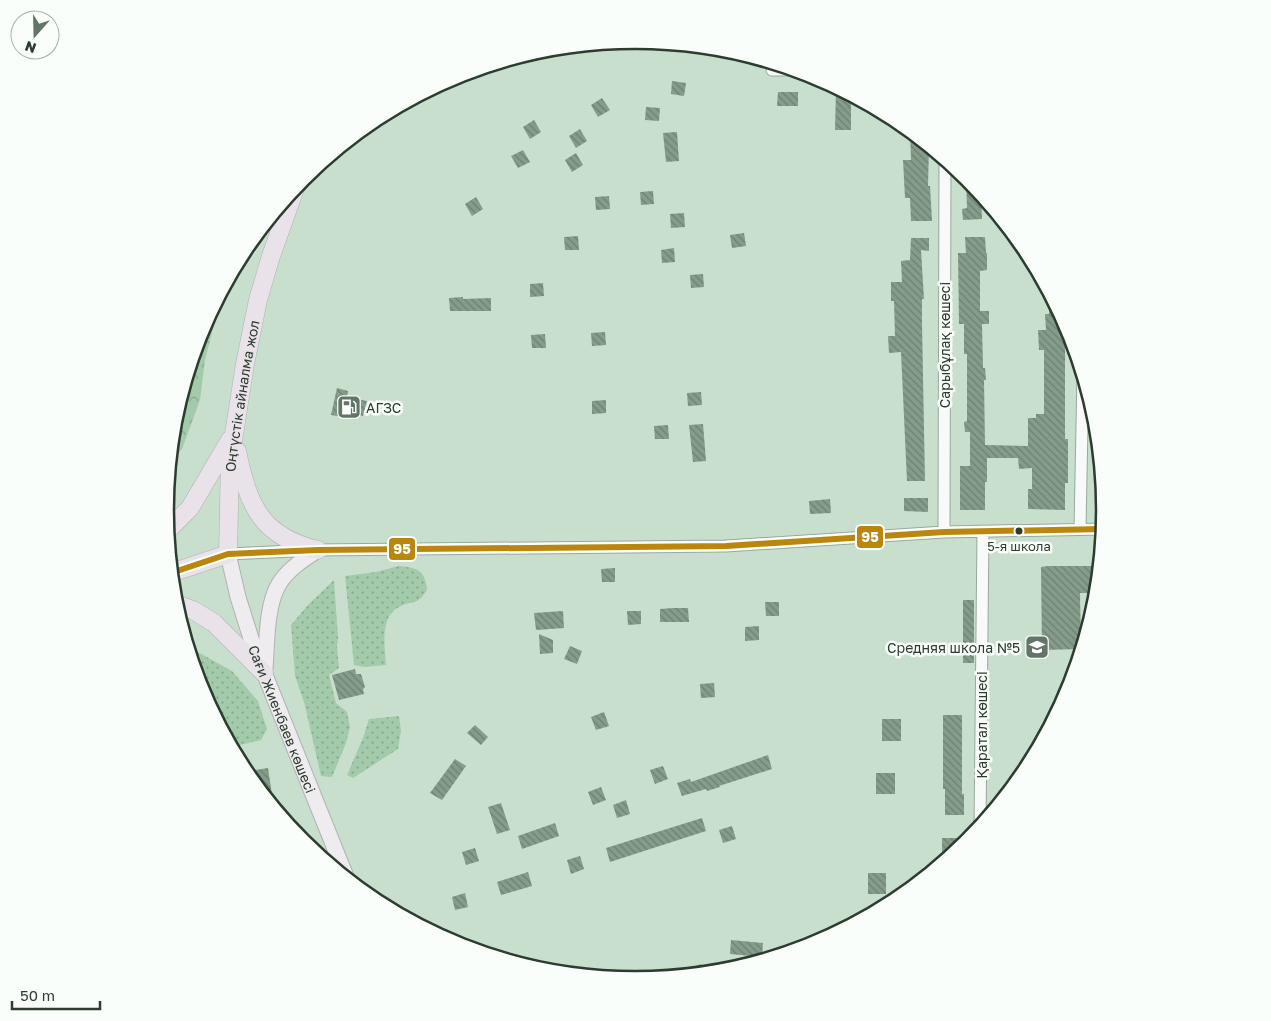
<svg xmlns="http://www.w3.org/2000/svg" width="1271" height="1021" viewBox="0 0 1271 1021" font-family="'Golos Text',sans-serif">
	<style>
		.grass { fill: url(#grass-dots) }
		.forest { fill: url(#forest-crowns) }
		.building { fill: url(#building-back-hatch) }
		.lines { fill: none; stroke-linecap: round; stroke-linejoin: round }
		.minor-casing { stroke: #98a99b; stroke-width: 13 }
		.major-casing { stroke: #b0b1b1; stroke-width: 17 }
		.highway-casing { stroke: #b0b1b1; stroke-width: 19 }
		.minor { stroke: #f7faf8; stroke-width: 11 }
		.major { stroke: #eeecee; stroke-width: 15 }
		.highway { stroke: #e9e2e8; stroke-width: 18 }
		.bus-1-casing { stroke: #fafefb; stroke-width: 10 }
		.bus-1 { stroke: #ba860e; stroke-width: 6 }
		.bus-dot { fill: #2c3c2f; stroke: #fafefb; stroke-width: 2 }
		.labels { text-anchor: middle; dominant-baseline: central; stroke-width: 5; stroke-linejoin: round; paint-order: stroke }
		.bus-label { font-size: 13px; fill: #2c3c2f; stroke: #fafefb }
		.street-label { font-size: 14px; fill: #2c3c2f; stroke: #fafefb }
		.poi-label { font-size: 14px; fill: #2c3c2f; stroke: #fafefb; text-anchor: start }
		.rim { fill: none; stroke: #2c3c2f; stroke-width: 2.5 }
		.line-badge { stroke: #fafefb; stroke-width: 2 }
		.badge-label { font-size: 14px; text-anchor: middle; font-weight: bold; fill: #fff }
	</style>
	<defs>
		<pattern id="grass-dots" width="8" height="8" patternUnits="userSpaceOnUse" patternTransform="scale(1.25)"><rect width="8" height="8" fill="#a3cbab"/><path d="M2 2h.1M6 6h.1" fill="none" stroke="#85a68c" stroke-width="1.8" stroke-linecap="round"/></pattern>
		<pattern id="forest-crowns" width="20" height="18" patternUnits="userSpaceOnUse" patternTransform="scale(1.25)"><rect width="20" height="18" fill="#a3cbab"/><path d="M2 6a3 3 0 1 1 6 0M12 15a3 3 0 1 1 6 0" fill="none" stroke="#85a68c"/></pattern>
		<pattern id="building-back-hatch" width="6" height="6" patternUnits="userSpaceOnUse" patternTransform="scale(1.25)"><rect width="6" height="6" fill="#859c8a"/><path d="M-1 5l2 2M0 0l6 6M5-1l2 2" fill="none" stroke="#6d8071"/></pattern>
	</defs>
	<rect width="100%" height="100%" fill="#c9dfcd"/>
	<path class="grass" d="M 399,566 C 417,568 425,569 427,590 C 416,607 414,599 399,607 C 379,617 385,647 386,665 L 364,667 L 354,665 L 345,576 L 376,572 Z
		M 334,580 L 338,638 L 337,646 L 339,668 L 329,675 L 336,703 L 347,712 L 350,727 L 346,743 L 332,777 L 321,776 L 304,702 L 295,676 L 291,625 L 308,605 Z
		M 187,646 L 232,671 L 258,701 L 267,729 L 261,740 L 231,747 L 201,690 Z
		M 399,716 L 401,731 L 398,749 L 353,778 L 347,775 L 363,738 L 369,719 Z"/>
	<path class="forest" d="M 223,290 L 205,360 L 200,400 L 182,449 L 170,463 L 174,418 L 201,330 Z"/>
	<path class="building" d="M 672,81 L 686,83 L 684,96 L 671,94 Z
		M 836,90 L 842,90 L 868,104 L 851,104 L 851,130 L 835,130 Z
		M 778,92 L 798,92 L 798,106 L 777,106 Z
		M 602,98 L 610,110 L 598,117 L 591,105 Z
		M 646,107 L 660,108 L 659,121 L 645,120 Z
		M 534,120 L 541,132 L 530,139 L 523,127 Z
		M 580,129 L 587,141 L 576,148 L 569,136 Z
		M 910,130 L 929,146 L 928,186 L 930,186 L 932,221 L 911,221 L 910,198 L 905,198 L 903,160 L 911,160 Z
		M 677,132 L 679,161 L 666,162 L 663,133 Z
		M 523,150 L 530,162 L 518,168 L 511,156 Z
		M 576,153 L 583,165 L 572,172 L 565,160 Z
		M 966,176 L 981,193 L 982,219 L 963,220 L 962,209 L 967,208 Z
		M 653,191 L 654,204 L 641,205 L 640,192 Z
		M 609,196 L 610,209 L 596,210 L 595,197 Z
		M 476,197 L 483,209 L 472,216 L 465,204 Z
		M 684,213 L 685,227 L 671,228 L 670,214 Z
		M 744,233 L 746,246 L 732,248 L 730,235 Z
		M 578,236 L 579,250 L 565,250 L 564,237 Z
		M 965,237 L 985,237 L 986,253 L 987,253 L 987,270 L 980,271 L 980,311 L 989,311 L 989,324 L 982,324 L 983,368 L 985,368 L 986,380 L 984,380 L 985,445 L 1028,446 L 1028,418 L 1036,418 L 1036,414 L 1044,414 L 1044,350 L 1039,350 L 1038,330 L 1046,330 L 1045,314 L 1049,314 L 1050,292 L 1065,320 L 1065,439 L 1068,439 L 1068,483 L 1065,483 L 1065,510 L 1028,509 L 1028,489 L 1032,489 L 1032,468 L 1019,469 L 1018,458 L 987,458 L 987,482 L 985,482 L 985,510 L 960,510 L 960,466 L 970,466 L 970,432 L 965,432 L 964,422 L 967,421 L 967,354 L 964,354 L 964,324 L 959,324 L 958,253 L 966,253 Z
		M 911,238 L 929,238 L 929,251 L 921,250 L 924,299 L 922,299 L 922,324 L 925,481 L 907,481 L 901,352 L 889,353 L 888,336 L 895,336 L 894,301 L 891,301 L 891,282 L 902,282 L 901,261 L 910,260 Z
		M 674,248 L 675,262 L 662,263 L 661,250 Z
		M 703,274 L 704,287 L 691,288 L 690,275 Z
		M 543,283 L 544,296 L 530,297 L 530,284 Z
		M 463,297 L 463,299 L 491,298 L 491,311 L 450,311 L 449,298 Z
		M 605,332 L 606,345 L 592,346 L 591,333 Z
		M 545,334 L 546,348 L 532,348 L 531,335 Z
		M 337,388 L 348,391 L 347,397 L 367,401 L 363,416 L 345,412 L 343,417 L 331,415 Z
		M 701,392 L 702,405 L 688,406 L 687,393 Z
		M 606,400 L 606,413 L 592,414 L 592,401 Z
		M 703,424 L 706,461 L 693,462 L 689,425 Z
		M 668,425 L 669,439 L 655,439 L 654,426 Z
		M 904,498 L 928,498 L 928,512 L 904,511 Z
		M 830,499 L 831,513 L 810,514 L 809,501 Z
		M 1048,566 L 1101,566 L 1098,593 L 1080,593 L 1081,649 L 1042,650 L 1041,567 Z
		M 615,568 L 615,582 L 602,582 L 601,569 Z
		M 963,600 L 974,600 L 974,663 L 963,663 Z
		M 765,602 L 779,602 L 779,616 L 766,616 Z
		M 673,608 L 688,608 L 689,622 L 660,622 L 660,609 Z
		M 563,611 L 564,628 L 536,630 L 534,613 Z
		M 627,611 L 641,611 L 641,624 L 628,625 Z
		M 759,626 L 759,640 L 745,641 L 745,627 Z
		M 539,634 L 553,640 L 553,653 L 540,654 Z
		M 570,646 L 582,651 L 577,664 L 564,659 Z
		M 355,669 L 356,674 L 361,674 L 365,687 L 363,689 L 364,694 L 339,700 L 332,675 Z
		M 714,683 L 715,697 L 701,698 L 700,684 Z
		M 604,712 L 609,726 L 596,730 L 591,717 Z
		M 943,715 L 962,715 L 962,794 L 964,794 L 964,815 L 945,815 L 945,789 L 943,789 Z
		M 882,719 L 901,719 L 901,741 L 882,741 Z
		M 475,725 L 488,737 L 481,745 L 467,733 Z
		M 768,755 L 772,769 L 719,786 L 720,787 L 707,791 L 706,789 L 682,796 L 677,783 L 690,779 L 691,782 Z
		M 455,759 L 466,766 L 442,800 L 430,793 Z
		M 663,766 L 668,779 L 655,784 L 650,770 Z
		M 268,768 L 274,808 L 244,772 Z
		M 876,773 L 895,773 L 895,794 L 876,794 Z
		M 601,787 L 606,800 L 593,805 L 588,792 Z
		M 626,800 L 630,814 L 617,818 L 613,805 Z
		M 501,803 L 510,830 L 497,834 L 488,807 Z
		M 702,818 L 706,831 L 610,862 L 606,848 Z
		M 555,823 L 559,836 L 522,849 L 518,836 Z
		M 732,826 L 736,839 L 723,843 L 719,830 Z
		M 942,838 L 961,838 L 961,849 L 948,860 L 942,860 Z
		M 475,848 L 479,861 L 466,865 L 462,852 Z
		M 580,856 L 584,869 L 571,874 L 567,860 Z
		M 528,872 L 532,886 L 501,895 L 497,882 Z
		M 868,873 L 886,873 L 886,894 L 868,894 Z
		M 465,893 L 468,907 L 455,910 L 452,897 Z
		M 731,940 L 763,943 L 762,957 L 730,954 Z
		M 701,964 L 705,974 L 675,977 L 674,974 Z"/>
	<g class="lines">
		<g class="minor-casing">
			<path id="minor" d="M 772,70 L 798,70
				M 1080,529 L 1083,373
				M 944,532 L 945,159
				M 228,554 L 318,550 L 726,546 L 944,532 L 1104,529
				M 980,829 L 983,531"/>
		</g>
		<g class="major-casing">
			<g id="major">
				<path id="s1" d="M 228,554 L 238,597 L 253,645 L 347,879"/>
				<path d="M 265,669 C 267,644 266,605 279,584 C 288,569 304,559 318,550"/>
			</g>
		</g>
		<g class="highway-casing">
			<g id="highway">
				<path d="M 237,451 C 248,505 261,537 318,550"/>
				<path d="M 167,531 L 190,508 L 230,440"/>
				<path id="s2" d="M 171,573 L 228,554 L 230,460 L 245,364 L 258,300 L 271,256 L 296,186"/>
				<path d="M 175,604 L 193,610 L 214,623 L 264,673"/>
			</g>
		</g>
		<use href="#minor" class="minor"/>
		<use href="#major" class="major"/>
		<use href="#highway" class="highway"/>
		<g class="bus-1-casing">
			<path id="bus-1" d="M 171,573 L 228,554 L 318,550 L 726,546 L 944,532 L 1104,529"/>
		</g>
		<use href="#bus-1" class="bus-1"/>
	</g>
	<defs>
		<g id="fuel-square" transform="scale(1.25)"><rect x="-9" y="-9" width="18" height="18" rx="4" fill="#637566" stroke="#fafefb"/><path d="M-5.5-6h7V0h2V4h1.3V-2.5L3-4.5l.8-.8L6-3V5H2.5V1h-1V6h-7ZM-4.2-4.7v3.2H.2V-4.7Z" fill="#fff"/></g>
		<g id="school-square" transform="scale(1.25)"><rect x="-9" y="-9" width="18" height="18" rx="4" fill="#637566" stroke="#fafefb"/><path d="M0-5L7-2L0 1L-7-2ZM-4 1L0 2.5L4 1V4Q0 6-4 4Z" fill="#fff"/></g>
	</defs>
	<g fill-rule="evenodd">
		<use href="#fuel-square" x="349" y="407"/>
		<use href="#school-square" x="1037" y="647"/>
	</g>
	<circle class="bus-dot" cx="1019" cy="531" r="4.5"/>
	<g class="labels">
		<g class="bus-label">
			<text x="1019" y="546">5-я школа</text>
		</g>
		<g class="street-label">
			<text transform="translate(944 345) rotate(-90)">Сарыбұлақ көшесі</text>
			<text stroke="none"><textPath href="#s2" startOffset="219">Оңтүстік айналма жол</textPath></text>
			<text stroke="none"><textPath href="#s1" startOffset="174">Сағи Жиенбаев көшесі</textPath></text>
			<text transform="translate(981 725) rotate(-90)">Қаратал көшесі</text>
		</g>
		<g class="poi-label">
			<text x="366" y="407">АГЗС</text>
			<text x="1020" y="647" text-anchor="end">Средняя школа №5</text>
		</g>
	</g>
	<path d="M0 0H1271V1021H0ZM174 510a461 461 0 1 1 922 0a461 461 0 1 1-922 0Z" fill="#fafefb" fill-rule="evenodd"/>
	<path class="rim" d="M174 510a461 461 0 1 1 922 0a461 461 0 1 1-922 0Z"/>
	<g class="line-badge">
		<rect x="856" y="525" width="28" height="24" rx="5" fill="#ba860e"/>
		<rect x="388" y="537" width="28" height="24" rx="5" fill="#ba860e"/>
	</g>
	<g class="badge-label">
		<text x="870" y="542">95</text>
		<text x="402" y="554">95</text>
	</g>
	<g transform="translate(35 35) rotate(200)"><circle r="24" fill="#fafefb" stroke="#a8b0a9"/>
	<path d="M0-4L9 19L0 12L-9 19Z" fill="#637566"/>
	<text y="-8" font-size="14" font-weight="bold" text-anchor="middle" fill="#2c3c2f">N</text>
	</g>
	<path d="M12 1001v8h88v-8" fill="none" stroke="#2c3c2f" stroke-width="2.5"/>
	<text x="20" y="1001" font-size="15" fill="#2c3c2f" stroke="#fafefb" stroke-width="4" paint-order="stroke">50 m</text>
</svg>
